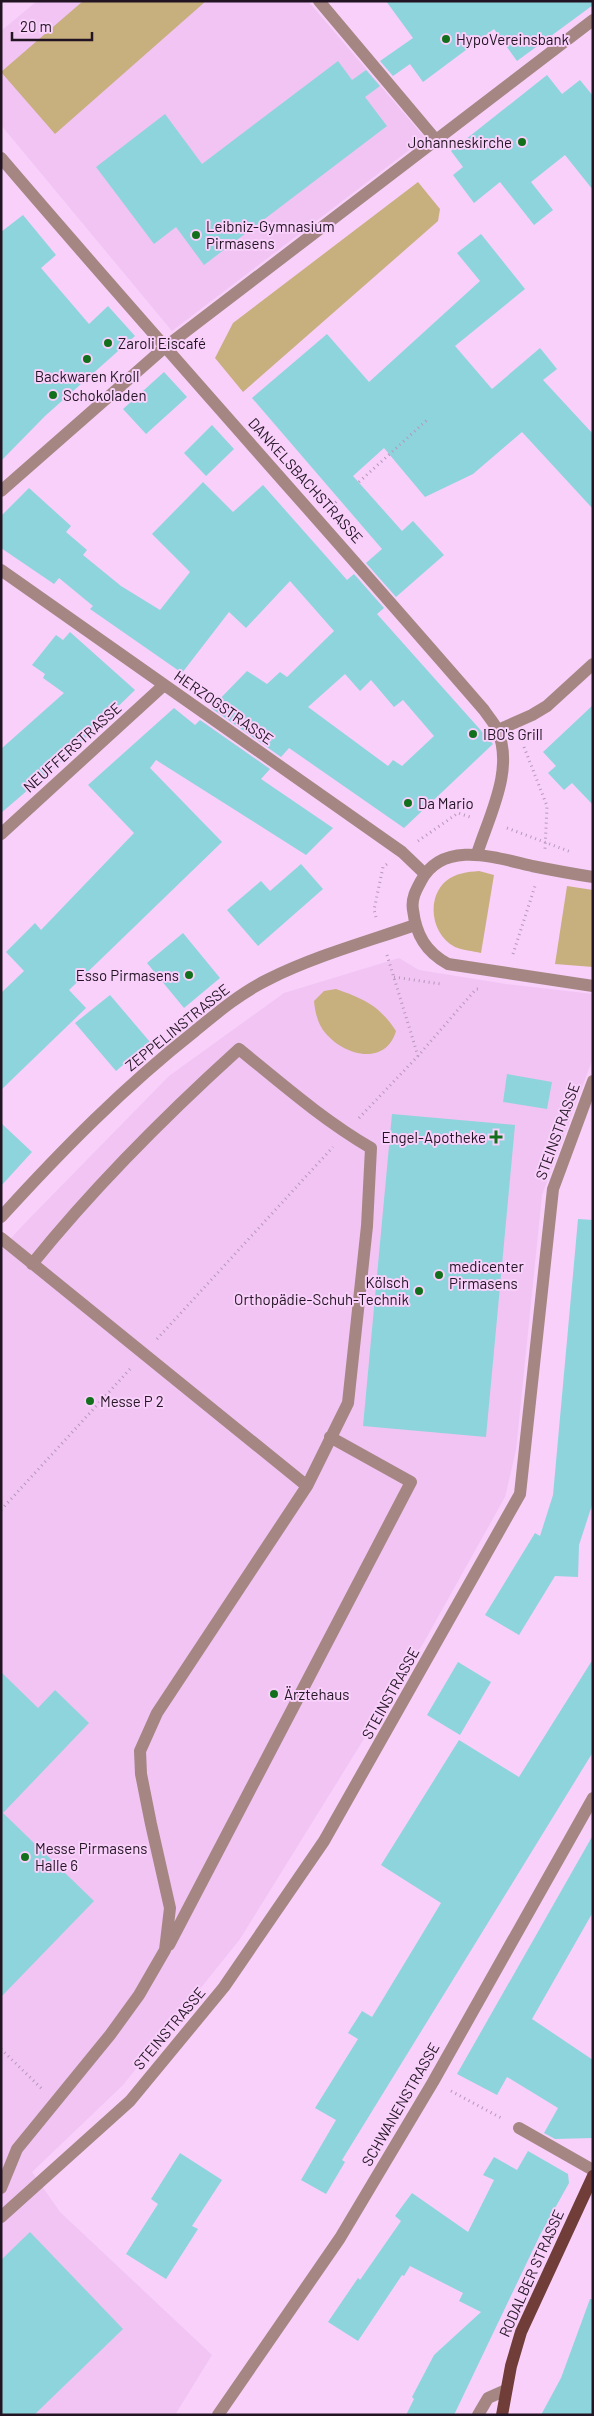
<svg xmlns="http://www.w3.org/2000/svg" width="594" height="2416" viewBox="0 0 594 2416" font-family="Barlow,sans-serif">
	<style>
		.built { fill: #f1c4f4 }
		.green { fill: #c8af7e }
		.building { fill: #8ed4dc; fill-rule: evenodd }
		.lines { fill: none; stroke-linecap: round; stroke-linejoin: round }
		.path { stroke: #b797b9; stroke-width: 3; stroke-dasharray: 1 4; stroke-linecap: butt }
		.minor { stroke: #a58683; stroke-width: 12 }
		.major { stroke: #703d39; stroke-width: 12 }
		.poi-dot { fill: #12701d; stroke: #f8d0fa; stroke-width: 2 }
		.labels { text-anchor: middle; dominant-baseline: central; stroke-width: 4; stroke-linejoin: round; paint-order: stroke }
		.poi-label { font-size: 15px; fill: #221423; stroke: #f8d0fa; text-anchor: start }
		.street-label { font-size: 15px; fill: #221423; stroke: #f8d0fa }
	</style>
	<rect width="100%" height="100%" fill="#f8d0fa"/>
	<path class="built" d="M 37,1 L 308,1 L 425,138 L 172,331 L 1,125 L 1,31 Z
		M 399,958 L 419,970 L 506,984 L 593,994 L 593,1058 L 542,1195 L 516,1450 L 505,1497 L 424,1642 L 240,1939 L 123,2085 L 32,2172 L 60,2212 L 212,2355 L 175,2415 L 1,2415 L 1,1249 L 25,1223 L 169,1076 L 284,993 Z"/>
	<path class="green" d="M 83,1 L 206,1 L 55,134 L 1,72 Z
		M 418,182 L 440,209 L 438,221 L 243,392 L 215,358 L 233,323 Z
		M 479,871 L 494,875 L 481,953 C 473,951 462,950 455,947 C 431,935 426,898 446,881 C 456,873 467,872 479,871 Z
		M 567,886 L 593,890 L 593,967 L 555,964 Z
		M 336,989 C 364,999 379,1005 396,1031 C 385,1068 341,1055 323,1030 C 317,1021 315,1011 314,1001 L 324,991 Z"/>
	<path class="building" d="M 386,1 L 593,1 L 593,5 L 517,61 L 494,29 L 423,82 L 410,64 L 393,76 L 380,61 L 413,38 Z
		M 338,61 L 352,80 L 366,70 L 380,86 L 365,97 L 387,126 L 204,265 L 176,227 L 154,244 L 96,167 L 165,114 L 202,164 Z
		M 547,75 L 562,94 L 580,80 L 593,96 L 593,190 L 565,155 L 531,182 L 553,210 L 534,225 L 500,182 L 474,203 L 453,175 L 463,167 L 451,151 Z
		M 23,215 L 56,255 L 41,268 L 89,324 L 108,306 L 135,336 L 45,416 L 1,461 L 1,232 Z
		M 481,234 L 525,289 L 455,346 L 492,389 L 540,348 L 557,369 L 543,380 L 593,434 L 593,509 L 522,432 L 473,474 L 425,497 L 384,448 L 353,476 L 402,531 L 413,521 L 444,555 L 396,597 L 366,563 L 382,549 L 252,398 L 327,334 L 369,382 L 480,281 L 457,253 Z
		M 164,372 L 187,397 L 146,434 L 123,409 Z
		M 212,425 L 234,449 L 206,476 L 184,453 Z
		M 203,482 L 233,512 L 263,485 L 347,580 L 354,574 L 384,608 L 377,614 L 493,744 L 404,828 L 289,748 L 281,757 L 211,708 L 247,671 L 267,684 L 280,672 L 287,677 L 334,631 L 290,581 L 246,628 L 229,612 L 182,673 L 90,609 L 93,606 L 59,578 L 54,584 L 1,548 L 1,516 L 29,488 L 71,526 L 66,532 L 87,550 L 83,555 L 121,586 L 160,610 L 190,572 L 152,534 ZM 345,674 L 360,691 L 371,680 L 394,707 L 403,700 L 434,736 L 402,766 L 393,760 L 388,766 L 308,707 Z
		M 70,632 L 135,690 L 64,759 L 1,813 L 1,749 L 64,693 L 43,678 L 45,674 L 32,665 L 56,635 L 63,640 Z
		M 593,705 L 593,805 L 572,783 L 564,790 L 548,773 L 556,766 L 543,752 Z
		M 174,708 L 195,725 L 200,720 L 270,769 L 261,779 L 333,828 L 306,855 L 156,760 L 150,768 L 222,842 L 69,990 L 86,1008 L 1,1090 L 1,993 L 24,971 L 6,952 L 35,923 L 41,930 L 134,833 L 88,785 Z
		M 301,864 L 323,889 L 258,946 L 227,910 L 261,881 L 270,891 Z
		M 183,933 L 220,978 L 184,1008 L 147,963 Z
		M 110,995 L 150,1042 L 116,1071 L 75,1023 Z
		M 507,1074 L 552,1082 L 547,1109 L 503,1102 Z
		M 392,1114 L 515,1125 L 486,1437 L 363,1426 Z
		M 1,1123 L 32,1152 L 1,1186 Z
		M 578,1219 L 593,1220 L 593,1502 L 579,1545 L 578,1577 L 555,1576 L 519,1635 L 485,1615 L 535,1533 L 540,1536 L 553,1495 Z
		M 593,1659 L 593,1752 L 342,2160 L 345,2162 L 326,2194 L 301,2180 L 336,2120 L 315,2108 L 358,2039 L 348,2033 L 362,2011 L 372,2017 L 441,1903 L 381,1865 L 459,1740 L 519,1777 Z
		M 458,1662 L 491,1682 L 460,1735 L 427,1715 Z
		M 1,1672 L 38,1708 L 55,1690 L 89,1723 L 3,1813 L 94,1901 L 1,1997 Z
		M 593,1835 L 593,1912 L 532,2019 L 593,2060 L 593,2138 L 555,2139 L 544,2133 L 558,2108 L 507,2077 L 497,2095 L 457,2074 Z
		M 528,2151 L 568,2174 L 569,2183 L 540,2235 L 454,2415 L 406,2415 L 414,2399 L 412,2397 L 434,2355 L 481,2312 L 459,2301 L 463,2293 L 410,2266 L 404,2276 L 402,2275 L 358,2341 L 328,2322 L 358,2278 L 360,2280 L 401,2221 L 395,2216 L 412,2193 L 468,2232 L 494,2180 L 483,2175 L 494,2157 L 517,2170 Z
		M 180,2153 L 222,2180 L 192,2226 L 198,2229 L 166,2279 L 126,2254 L 158,2204 L 151,2199 Z
		M 30,2232 L 123,2329 L 34,2415 L 1,2415 L 1,2260 Z
		M 590,2299 L 593,2299 L 593,2415 L 541,2415 L 561,2378 Z"/>
	<g class="lines">
		<path class="path" d="M 359,482 L 427,420
			M 332,506 L 339,499
			M 524,747 L 547,806 L 545,849
			M 507,828 L 571,852
			M 418,841 L 458,813 L 470,817
			M 376,917 L 374,910 L 383,867 L 387,864
			M 513,954 L 535,886
			M 387,955 L 418,1056
			M 394,977 L 441,984
			M 359,1118 L 418,1056 L 476,989 L 478,989
			M 157,1339 L 333,1147
			M 1,1510 L 131,1368
			M 1,2049 L 42,2089
			M 451,2091 L 503,2119"/>
		<path class="minor" d="M 319,1 L 436,140
			M 1,158 C 160,344 324,525 484,710 C 488,716 494,723 497,729 C 515,769 489,816 477,854
			M 1,491 L 164,348 L 593,20
			M 1,570 L 402,852 L 425,874
			M 498,730 L 532,715 L 547,706 L 593,664
			M 1,834 L 164,685
			M 593,877 C 573,874 552,870 532,866 C 497,858 443,839 421,881 C 416,890 411,899 413,910 C 416,935 426,952 448,964 L 593,986
			M 1,1217 C 62,1150 124,1087 195,1031 C 218,1012 242,992 269,979 C 315,956 366,942 415,925
			M 1,1238 L 307,1486 L 157,1713 L 140,1751 L 141,1774 L 151,1824 L 170,1908 L 165,1950 L 139,1995 L 110,2035 L 17,2149 L 1,2188
			M 32,1264 C 95,1186 165,1116 239,1049 C 282,1084 323,1120 371,1148 L 367,1226 L 348,1403 L 307,1486
			M 169,1945 L 411,1482 L 330,1437
			M 519,2128 L 593,2170
			M 1,2217 L 130,2101 L 224,1987 L 324,1841 L 520,1494 L 553,1189 L 593,1081
			M 218,2415 L 340,2238 L 433,2082 L 593,1798
			M 478,2415 L 488,2398 L 506,2390"/>
		<path class="major" d="M 502,2415 L 511,2366 L 521,2332 L 593,2176"/>
	</g>
	<g class="poi-dot">
		<circle cx="446" cy="39" r="5"/>
		<circle cx="522" cy="142" r="5"/>
		<circle cx="196" cy="235" r="5"/>
		<circle cx="108" cy="343" r="5"/>
		<circle cx="87" cy="359" r="5"/>
		<circle cx="53" cy="395" r="5"/>
		<circle cx="473" cy="734" r="5"/>
		<circle cx="408" cy="803" r="5"/>
		<circle cx="189" cy="975" r="5"/>
		<path d="M493.5 1129.5h5v5h5v5h-5v5h-5v-5h-5v-5h5z"/>
		<circle cx="439" cy="1275" r="5"/>
		<circle cx="419" cy="1291" r="5"/>
		<circle cx="90" cy="1401" r="5"/>
		<circle cx="274" cy="1694" r="5"/>
		<circle cx="25" cy="1857" r="5"/>
	</g>
	<g class="labels">
		<g class="poi-label">
			<text x="456" y="39">HypoVereinsbank</text>
			<text x="512" y="142" text-anchor="end">Johanneskirche</text>
			<text x="206" y="226">Leibniz-Gymnasium<tspan x="206" dy="17">Pirmasens</tspan></text>
			<text x="118" y="343">Zaroli Eiscafé</text>
			<text x="87" y="376" text-anchor="middle">Backwaren Kroll</text>
			<text x="63" y="395">Schokoladen</text>
			<text x="483" y="734">IBO's Grill</text>
			<text x="418" y="803">Da Mario</text>
			<text x="179" y="975" text-anchor="end">Esso Pirmasens</text>
			<text x="486" y="1137" text-anchor="end">Engel-Apotheke</text>
			<text x="449" y="1266">medicenter<tspan x="449" dy="17">Pirmasens</tspan></text>
			<text x="409" y="1282" text-anchor="end">Kölsch<tspan x="409" dy="17">Orthopädie-Schuh-Technik</tspan></text>
			<text x="100" y="1401">Messe P 2</text>
			<text x="284" y="1694">Ärztehaus</text>
			<text x="35" y="1848">Messe Pirmasens<tspan x="35" dy="17">Halle 6</tspan></text>
		</g>
		<g class="street-label">
			<text transform="translate(306 480) rotate(48)">DANKELSBACHSTRASSE</text>
			<text transform="translate(224 707) rotate(35)">HERZOGSTRASSE</text>
			<text transform="translate(72 747) rotate(-42)">NEUFFERSTRASSE</text>
			<text transform="translate(177 1027) rotate(-39)">ZEPPELINSTRASSE</text>
			<text transform="translate(557 1131) rotate(-70)">STEINSTRASSE</text>
			<text transform="translate(390 1693) rotate(-61)">STEINSTRASSE</text>
			<text transform="translate(169 2028) rotate(-50)">STEINSTRASSE</text>
			<text transform="translate(400 2104) rotate(-60)">SCHWANENSTRASSE</text>
			<text transform="translate(531 2273) rotate(-66)">RODALBER STRASSE</text>
		</g>
	</g>
	<rect width="594" height="2416" fill="none" stroke="#221423" stroke-width="5"/>
	<path d="M12 32v8h80v-8" fill="none" stroke="#221423" stroke-width="2.5"/>
	<text x="20" y="32" font-size="15" fill="#221423" stroke="#f8d0fa" stroke-width="4" paint-order="stroke">20 m</text>
</svg>
